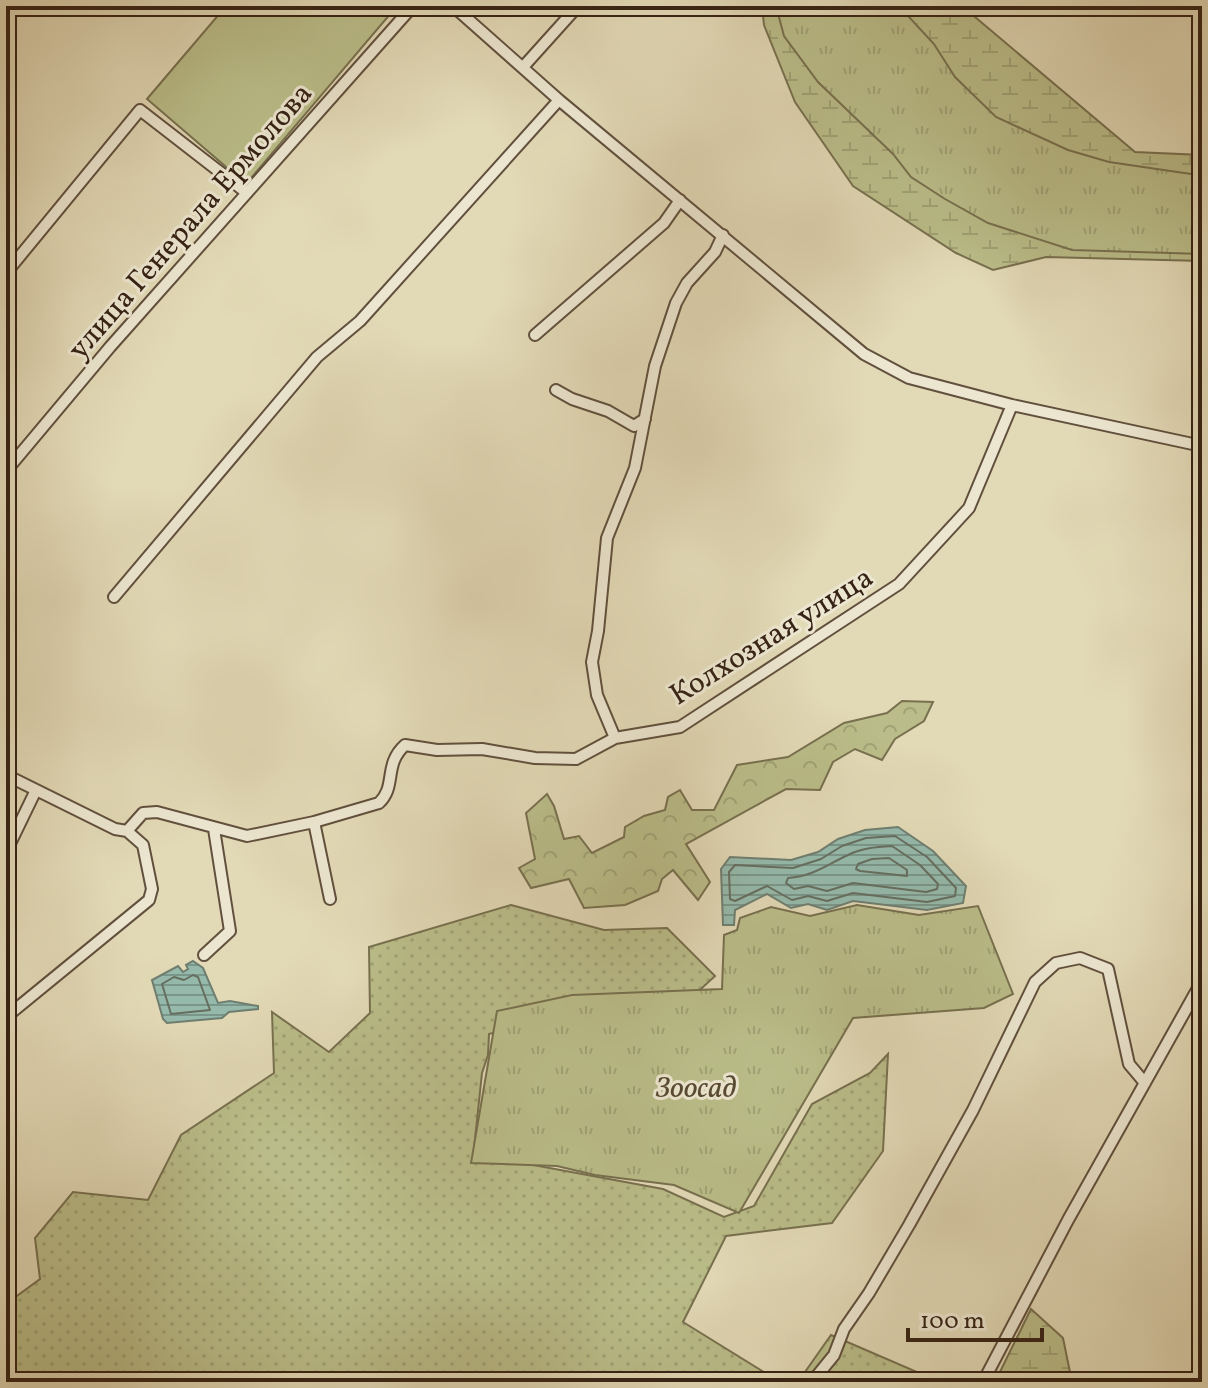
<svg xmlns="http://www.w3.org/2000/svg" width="1208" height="1388" viewBox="0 0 1208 1388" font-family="Vollkorn,serif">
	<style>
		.grass { fill: url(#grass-dots); stroke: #78704f; stroke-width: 2 }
		.forest { fill: url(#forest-crowns); stroke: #78704f; stroke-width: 2 }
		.wetland { fill: url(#wetland-marsh); stroke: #78704f; stroke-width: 2 }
		.park { fill: url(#park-tufts); stroke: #78704f; stroke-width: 2 }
		.pitch { fill: #babd89; stroke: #78704f; stroke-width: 2 }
		.water { fill: url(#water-rules); stroke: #6f7e70; stroke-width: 2 }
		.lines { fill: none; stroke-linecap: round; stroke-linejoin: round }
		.shore { stroke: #666e60; stroke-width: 2 }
		.minor-casing { stroke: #61503d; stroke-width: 14 }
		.minor { stroke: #ece6d0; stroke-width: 10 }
		.labels { text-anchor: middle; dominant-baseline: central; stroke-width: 6; stroke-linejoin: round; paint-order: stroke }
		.street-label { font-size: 30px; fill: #362315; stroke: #ece6d0 }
		.park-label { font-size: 30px; font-style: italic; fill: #574a32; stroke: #ece6d0 }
	</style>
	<defs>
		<pattern id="grass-dots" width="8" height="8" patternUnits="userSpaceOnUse" patternTransform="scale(2)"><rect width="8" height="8" fill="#babd89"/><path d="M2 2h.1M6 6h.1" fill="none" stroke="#a0a275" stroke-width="1.8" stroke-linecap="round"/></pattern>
		<pattern id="forest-crowns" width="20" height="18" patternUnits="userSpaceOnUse" patternTransform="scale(2)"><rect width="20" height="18" fill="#babd89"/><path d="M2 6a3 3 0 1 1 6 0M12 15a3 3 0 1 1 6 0" fill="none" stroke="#a0a275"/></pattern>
		<pattern id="wetland-marsh" width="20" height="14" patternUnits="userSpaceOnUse" patternTransform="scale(2)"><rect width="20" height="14" fill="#babd89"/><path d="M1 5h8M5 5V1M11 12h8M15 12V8" fill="none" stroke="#a0a275"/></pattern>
		<pattern id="park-tufts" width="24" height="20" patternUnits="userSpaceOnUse" patternTransform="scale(2)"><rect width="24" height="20" fill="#babd89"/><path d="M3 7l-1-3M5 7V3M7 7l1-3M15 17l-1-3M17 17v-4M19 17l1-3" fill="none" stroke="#a0a275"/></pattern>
		<pattern id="water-rules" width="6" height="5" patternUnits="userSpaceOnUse" patternTransform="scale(2)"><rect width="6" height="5" fill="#95baac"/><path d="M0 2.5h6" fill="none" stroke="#7a978b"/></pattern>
	</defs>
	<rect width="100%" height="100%" fill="#e2d9b6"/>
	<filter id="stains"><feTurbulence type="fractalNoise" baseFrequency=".0025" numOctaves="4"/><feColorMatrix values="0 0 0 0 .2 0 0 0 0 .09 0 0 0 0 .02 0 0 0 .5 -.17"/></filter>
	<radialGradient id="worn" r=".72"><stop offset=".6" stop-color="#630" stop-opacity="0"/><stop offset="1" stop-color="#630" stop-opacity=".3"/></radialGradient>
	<path class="grass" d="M 511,905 L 604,930 L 667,928 L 715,976 L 676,1012 L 549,1017 L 489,1034 L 488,1055 L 482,1073 L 473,1158 L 517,1162 L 663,1189 L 724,1217 L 754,1206 L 812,1104 L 870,1073 L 888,1054 L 883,1151 L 832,1223 L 726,1236 L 683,1322 L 780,1382 L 6,1382 L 6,1304 L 40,1279 L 35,1238 L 73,1192 L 148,1200 L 181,1135 L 274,1073 L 272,1012 L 329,1052 L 370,1013 L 369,947 Z
		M 831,1335 L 924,1375 L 929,1382 L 798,1382 Z"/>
	<path class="forest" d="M 902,701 L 933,702 L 924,721 L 895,739 L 882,760 L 855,749 L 833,762 L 820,790 L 786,789 L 686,844 L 710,882 L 698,900 L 673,870 L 662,879 L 658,891 L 625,905 L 584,908 L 569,879 L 531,888 L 519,868 L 535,859 L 526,813 L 547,794 L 554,806 L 564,839 L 579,836 L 592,853 L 624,837 L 625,827 L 644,816 L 665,810 L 668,797 L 680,790 L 692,810 L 714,810 L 737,765 L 788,757 L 844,723 L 887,713 Z"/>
	<path class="wetland" d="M 762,6 L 962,6 L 1135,152 L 1202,155 L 1202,261 L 1046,257 L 993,270 L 956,253 L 853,186 L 795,102 L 764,25 Z
		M 1031,1309 L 1063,1338 L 1072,1382 L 995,1382 Z"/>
	<path class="park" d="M 776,6 L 902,6 L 908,16 L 934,44 L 955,77 L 996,117 L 1068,150 L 1109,162 L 1191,174 L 1202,171 L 1202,254 L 1072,250 L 988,223 L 945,199 L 911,177 L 893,154 L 818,82 L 784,36 Z
		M 857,905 L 919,915 L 978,906 L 1013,994 L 984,1008 L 853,1018 L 739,1213 L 674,1185 L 595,1175 L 557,1166 L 471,1163 L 497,1011 L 572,995 L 722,989 L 724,935 L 737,930 L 740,918 L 771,907 L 810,916 Z"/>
	<path class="pitch" d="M 226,6 L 397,6 L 246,184 L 147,99 Z"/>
	<path class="water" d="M 898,827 L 933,851 L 966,886 L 963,903 L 927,910 L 853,901 L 827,910 L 808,904 L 791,908 L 767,894 L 735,910 L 734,925 L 723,925 L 721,869 L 730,857 L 791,860 L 818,852 L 838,839 L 865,830 Z
		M 193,961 L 203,968 L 218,1003 L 230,1001 L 258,1006 L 258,1009 L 229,1012 L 222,1018 L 167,1023 L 163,1019 L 152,980 L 178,966 L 183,972 L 188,969 L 186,965 Z"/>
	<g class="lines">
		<path class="shore" d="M 895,836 L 927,857 L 956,888 L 955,896 L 927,902 L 853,893 L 827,901 L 808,896 L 792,900 L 767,886 L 735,901 L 730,899 L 729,872 L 735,865 L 793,868 L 821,859 L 842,846 L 866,838 Z
			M 892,846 L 920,865 L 938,884 L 937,889 L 926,892 L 853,883 L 827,891 L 808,886 L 794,889 L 786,883 L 788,878 C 814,876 826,865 848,855 C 862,848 876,847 892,846 Z
			M 889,858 L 907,870 L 907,876 L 860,871 L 856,869 L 858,864 L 872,859 Z
			M 193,975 L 198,977 L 210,1010 L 171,1014 L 162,984 L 174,977 L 184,980 Z"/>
		<g class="minor-casing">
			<path id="minor" d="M 453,6 L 559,100 L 864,354 L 909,378 L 1012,405 L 1202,446
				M 6,8 L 7,6
				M 524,66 L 578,6
				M 6,273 L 140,110 L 247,193
				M 535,335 L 664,223 L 680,200
				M 556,390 L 572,399 L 608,411 L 634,426 L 645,419
				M 6,471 L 110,347 L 413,6
				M 114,597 L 317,357 L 360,321 L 559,100
				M 615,738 L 597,695 L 592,662 L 598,631 L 607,538 L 635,468 L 655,366 L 676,303 L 687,283 L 715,252 L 723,235
				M 6,775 L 115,829 L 127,831 L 143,813 L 157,812 L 247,836 L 314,822 L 330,899
				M 314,822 L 379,803 C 397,786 383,765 405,745 L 437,750 L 482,749 L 535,758 L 576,759 L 615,738 L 680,727 L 899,584 L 969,508 L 1012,405
				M 6,852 L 36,790
				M 204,955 L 230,931 L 214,829
				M 6,1017 L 149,900 L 152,889 L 143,845 L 127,831
				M 812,1382 L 834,1355 L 844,1329 L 869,1293 L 909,1225 L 973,1110 L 1035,982 L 1056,963 L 1080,958 L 1108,969 L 1129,1064 L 1145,1083
				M 983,1382 L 1068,1220 L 1202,981"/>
		</g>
		<use href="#minor" class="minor"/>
	</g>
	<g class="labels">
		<g class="street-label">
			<text transform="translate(191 222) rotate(-49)">улица Генерала Ермолова</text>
			<text transform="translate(772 637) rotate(-32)">Колхозная улица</text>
		</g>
		<g class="park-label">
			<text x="696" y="1089">Зоосад</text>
		</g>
	</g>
	<rect width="1208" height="1388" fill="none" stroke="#e2d9b6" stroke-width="32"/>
	<rect x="8" y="8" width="1192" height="1372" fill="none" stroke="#362315" stroke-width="4"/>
	<rect x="16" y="16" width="1176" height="1356" fill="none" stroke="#362315" stroke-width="2"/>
	<path d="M908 1328v12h134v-12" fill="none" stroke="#362315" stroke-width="4"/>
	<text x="920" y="1328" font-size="24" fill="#362315" stroke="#ece6d0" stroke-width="6" paint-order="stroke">100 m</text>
	<rect width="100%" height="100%" filter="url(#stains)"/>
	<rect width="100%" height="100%" fill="url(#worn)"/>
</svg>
